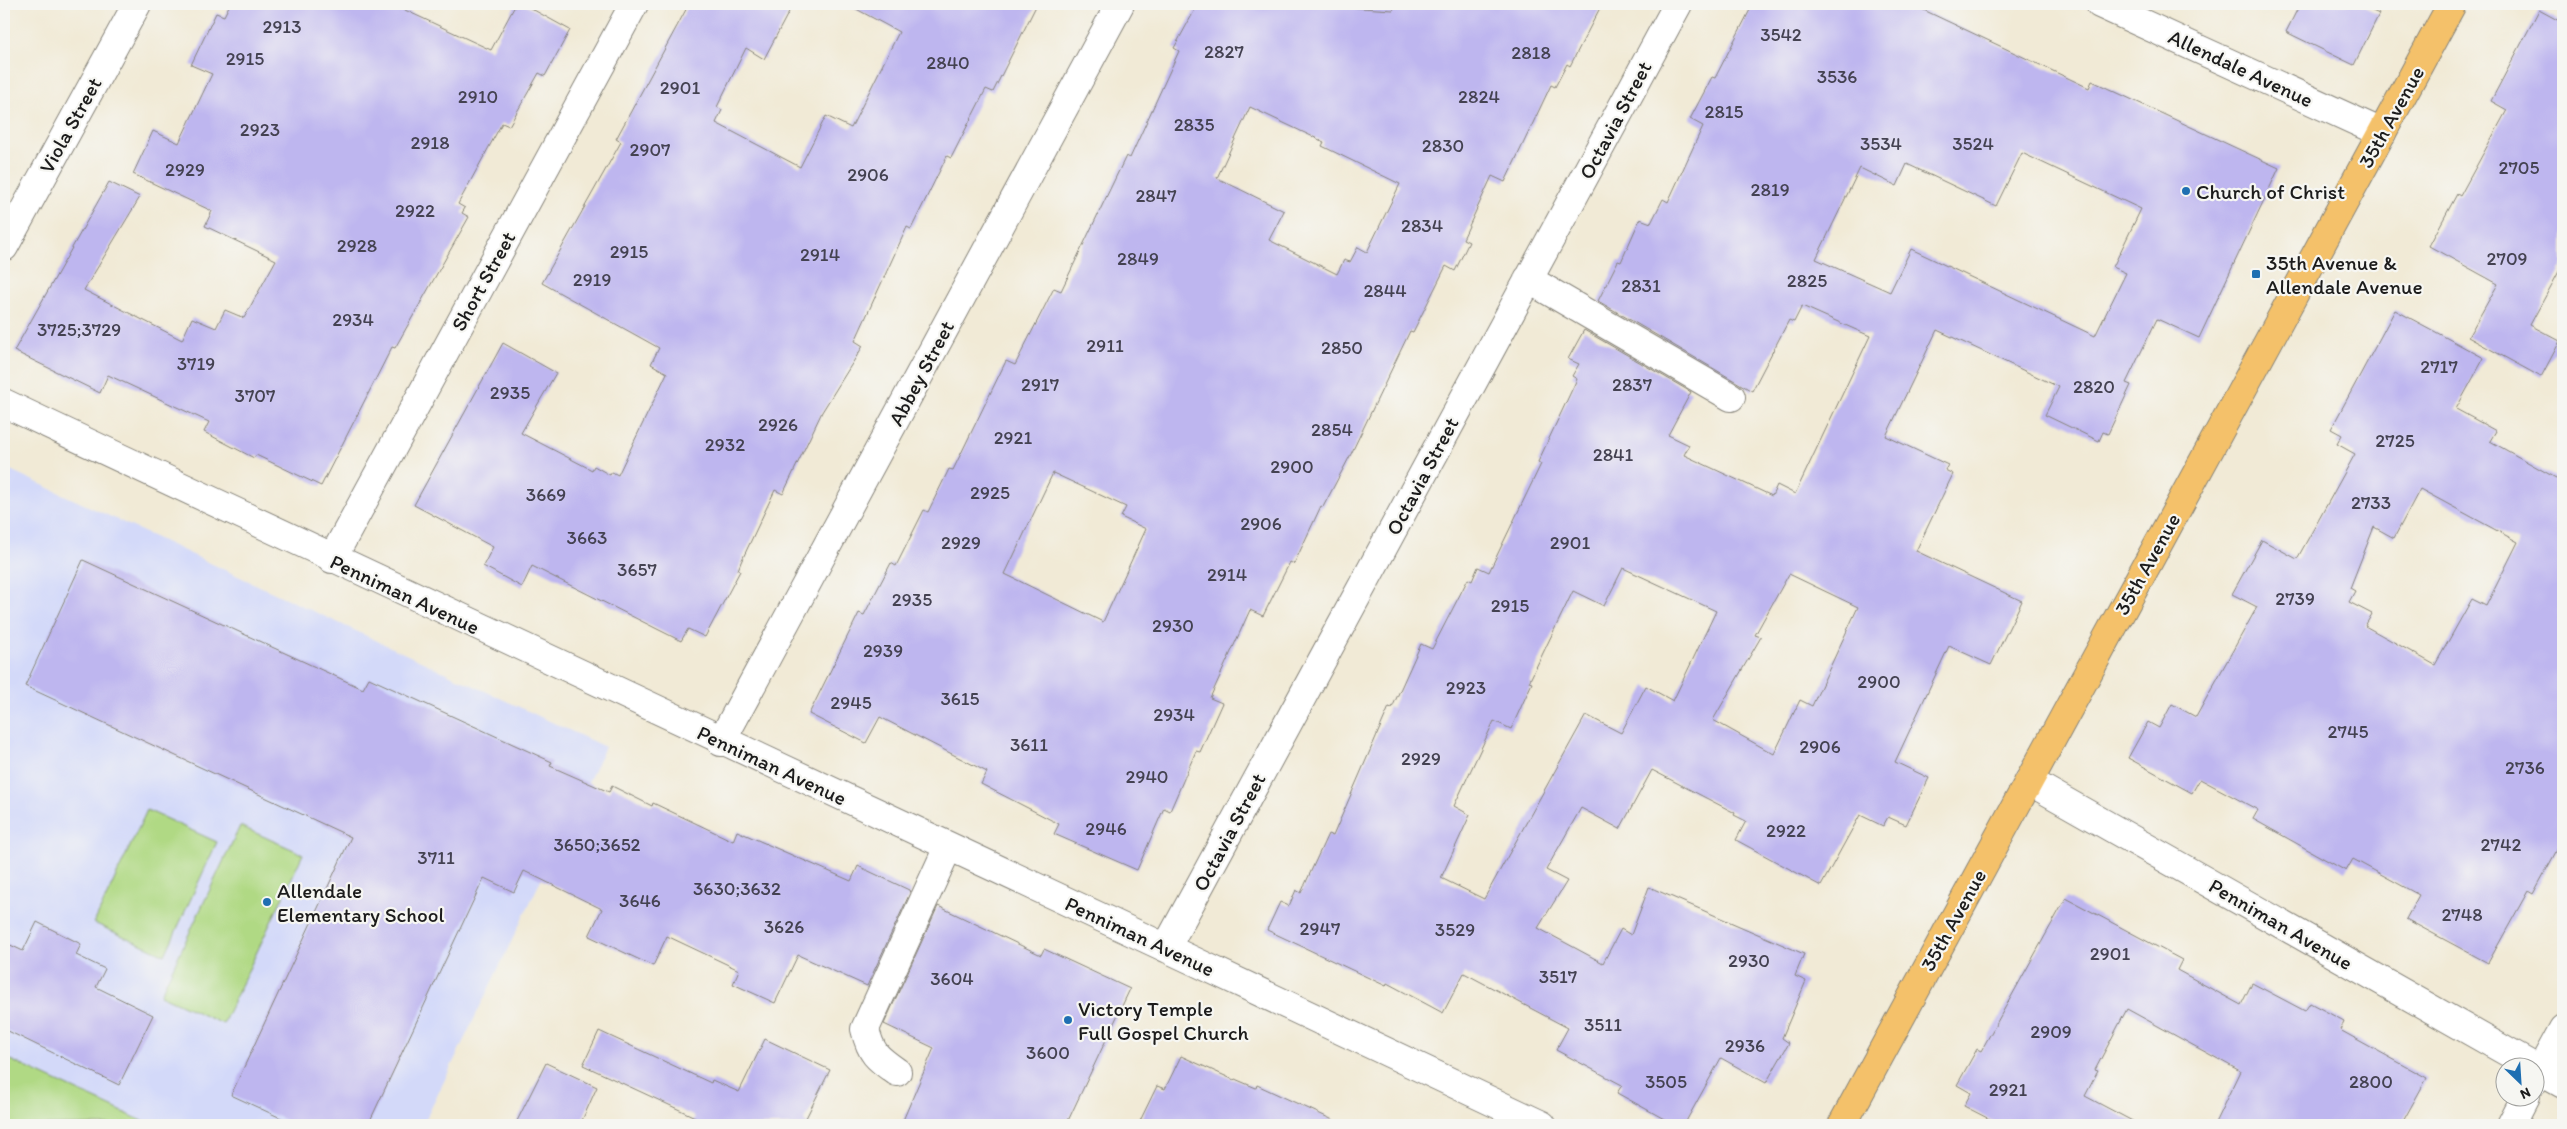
<svg xmlns="http://www.w3.org/2000/svg" width="2567" height="1129" viewBox="0 0 2567 1129" font-family="Itim,sans-serif">
	<style>
		.built { fill: #d3d9f9 }
		.green { fill: #b0d984; stroke: #667a50 }
		.building { fill: #beb6ef; fill-rule: evenodd }
		.lines { fill: none; stroke-linecap: round; stroke-linejoin: round }
		.minor-casing { stroke: #868379; stroke-width: 30 }
		.major-casing { stroke: #868379; stroke-width: 30 }
		.minor { stroke: #fff; stroke-width: 28 }
		.major { stroke: #f4c16a; stroke-width: 28 }
		.poi-dot { fill: #1f6fb2; stroke: #f6f6f2; stroke-width: 2 }
		.labels { text-anchor: middle; dominant-baseline: central; stroke-width: 4.5; stroke-linejoin: round; paint-order: stroke }
		.number-label { font-size: 19px; fill: #444251 }
		.street-label { font-size: 21px; fill: #1c1c1c; stroke: #f6f6f2 }
		.poi-label { font-size: 21px; fill: #1c1c1c; stroke: #f6f6f2; text-anchor: start }
	</style>
	<rect width="100%" height="100%" fill="#f6f6f2"/>
	<filter id="ink" filterUnits="userSpaceOnUse"><feTurbulence type="fractalNoise" baseFrequency=".02" numOctaves="2"/><feDisplacementMap in="SourceGraphic" scale="10" xChannelSelector="R" yChannelSelector="G"/><feConvolveMatrix kernelMatrix="1 2 1 2 8 2 1 2 1" color-interpolation-filters="sRGB"/></filter>
	<filter id="wash" filterUnits="userSpaceOnUse"><feTurbulence type="fractalNoise" baseFrequency=".0096" numOctaves="4" result="noise"/><feDisplacementMap in="SourceGraphic" scale="20" xChannelSelector="R" yChannelSelector="G"/><feGaussianBlur stdDeviation="1.12" result="paint"/><feColorMatrix in="noise" values="0 0 0 0 0 0 0 0 0 0 0 0 0 0 0 0 0 1.4 0 .05"/><feComposite in="paint" operator="in"/></filter>
	<g filter="url(#wash)">
		<rect width="100%" height="100%" fill="#f1ead6"/>
		<path class="built" d="M 4,467 L 605,747 L 423,1125 L 151,1125 L 4,1057 Z"/>
		<path class="green" d="M 147,810 L 217,842 L 165,955 L 94,923 Z
			M 240,826 L 303,854 L 223,1024 L 160,995 Z
			M 4,1057 L 151,1125 L 4,1125 Z"/>
		<g id="blocks">
			<path class="building" d="M 230,4 L 392,4 L 491,50 L 516,4 L 523,4 L 570,30 L 545,76 L 539,73 L 509,126 L 502,123 L 458,204 L 465,208 L 462,213 L 469,217 L 395,348 L 392,347 L 321,486 L 256,455 L 254,458 L 204,432 L 209,422 L 108,375 L 100,393 L 14,351 L 109,182 L 140,197 L 84,290 L 182,340 L 192,318 L 216,328 L 225,310 L 244,318 L 276,260 L 205,226 L 212,211 L 133,174 L 153,131 L 179,143 L 212,74 L 191,65 L 216,13 L 224,16 Z
				M 689,4 L 793,4 L 764,59 L 746,48 L 717,107 L 722,110 L 716,123 L 800,167 L 826,116 L 851,128 L 899,32 L 847,4 L 1037,4 L 993,92 L 986,89 L 951,158 L 947,156 L 911,229 L 907,227 L 855,341 L 863,346 L 822,412 L 783,494 L 775,490 L 741,562 L 738,570 L 740,571 L 705,637 L 688,629 L 681,641 L 532,566 L 522,587 L 483,566 L 493,547 L 414,505 L 503,343 L 556,373 L 521,433 L 592,470 L 594,466 L 610,475 L 612,472 L 618,475 L 667,373 L 651,364 L 659,348 L 542,283 L 621,142 L 616,139 Z
				M 1198,4 L 1299,4 L 1393,10 L 1396,4 L 1602,4 L 1570,66 L 1567,64 L 1555,87 L 1551,85 L 1505,182 L 1492,176 L 1463,239 L 1469,242 L 1455,271 L 1446,266 L 1413,332 L 1410,331 L 1351,454 L 1323,507 L 1321,506 L 1294,564 L 1290,562 L 1263,616 L 1250,610 L 1210,698 L 1222,703 L 1200,752 L 1196,751 L 1170,811 L 1164,808 L 1137,870 L 1054,834 L 1059,824 L 981,784 L 987,772 L 880,717 L 866,743 L 809,714 L 859,613 L 864,615 L 891,563 L 896,566 L 924,510 L 928,512 L 949,469 L 953,470 L 1006,361 L 1015,365 L 1054,288 L 1061,291 L 1126,156 L 1130,158 L 1179,51 L 1174,48 ZM 1250,107 L 1324,142 L 1322,146 L 1400,184 L 1367,252 L 1358,247 L 1350,262 L 1344,260 L 1337,274 L 1269,240 L 1284,211 L 1217,178 ZM 1053,473 L 1126,507 L 1121,517 L 1146,529 L 1103,622 L 1005,574 Z
				M 1753,4 L 1911,4 L 2089,88 L 2092,81 L 2279,168 L 2199,338 L 2157,319 L 2126,383 L 2131,385 L 2108,434 L 2103,432 L 2099,441 L 2045,415 L 2059,387 L 1937,330 L 1886,436 L 1948,465 L 1945,470 L 1953,474 L 1916,551 L 2022,601 L 1991,665 L 1949,646 L 1895,762 L 1929,778 L 1906,825 L 1888,817 L 1883,826 L 1860,815 L 1821,886 L 1736,840 L 1746,821 L 1734,815 L 1735,813 L 1652,770 L 1620,829 L 1581,808 L 1546,870 L 1567,881 L 1538,928 L 1603,963 L 1621,929 L 1631,935 L 1649,887 L 1804,954 L 1795,976 L 1806,981 L 1782,1038 L 1789,1043 L 1766,1083 L 1721,1058 L 1684,1125 L 1675,1125 L 1617,1093 L 1622,1085 L 1556,1050 L 1568,1028 L 1464,973 L 1443,1013 L 1387,983 L 1386,986 L 1267,930 L 1280,902 L 1289,906 L 1296,890 L 1301,893 L 1328,834 L 1333,836 L 1389,707 L 1392,708 L 1421,644 L 1432,649 L 1468,579 L 1472,581 L 1478,567 L 1489,572 L 1541,464 L 1538,462 L 1577,379 L 1572,376 L 1579,364 L 1568,359 L 1584,330 L 1691,392 L 1668,435 L 1689,445 L 1684,455 L 1772,496 L 1777,485 L 1795,494 L 1870,336 L 1802,306 L 1794,322 L 1789,320 L 1752,391 L 1598,301 L 1618,261 L 1621,262 L 1640,219 L 1651,223 L 1663,199 L 1668,202 L 1703,126 L 1690,119 L 1712,77 L 1715,78 ZM 2022,153 L 2141,209 L 2113,267 L 2126,273 L 2095,336 L 1911,249 L 1890,292 L 1816,259 L 1860,168 L 1897,186 L 1907,164 L 1996,206 ZM 1623,568 L 1716,611 L 1673,701 L 1646,686 L 1621,733 L 1586,715 L 1484,899 L 1441,878 L 1470,815 L 1454,806 L 1494,721 L 1511,729 L 1532,683 L 1529,682 L 1573,591 L 1604,606 ZM 1789,574 L 1858,607 L 1812,706 L 1800,700 L 1774,754 L 1713,720 L 1761,637 L 1755,635 Z
				M 2300,4 L 2358,4 L 2379,14 L 2354,65 L 2286,32 Z
				M 2539,10 L 2563,23 L 2563,264 L 2530,325 L 2560,341 L 2541,377 L 2468,337 L 2498,284 L 2429,246 L 2457,194 L 2460,196 L 2507,110 L 2491,101 Z
				M 2395,310 L 2484,358 L 2456,409 L 2496,431 L 2490,441 L 2563,482 L 2563,839 L 2533,894 L 2528,891 L 2488,963 L 2406,919 L 2419,895 L 2353,859 L 2346,871 L 2253,819 L 2258,810 L 2200,779 L 2192,793 L 2128,758 L 2148,722 L 2159,728 L 2172,704 L 2196,717 L 2257,607 L 2232,594 L 2262,540 L 2297,559 L 2355,454 L 2337,444 L 2342,435 L 2331,429 ZM 2420,489 L 2518,542 L 2486,606 L 2472,599 L 2435,665 L 2365,626 L 2372,614 L 2349,602 L 2355,591 L 2350,588 L 2374,527 L 2394,538 Z
				M 83,560 L 363,689 L 369,678 L 552,762 L 550,766 L 609,792 L 612,786 L 652,806 L 653,803 L 733,841 L 737,831 L 851,881 L 858,866 L 909,890 L 910,893 L 867,986 L 798,955 L 775,1003 L 733,984 L 739,970 L 667,936 L 653,966 L 589,936 L 602,909 L 524,871 L 514,892 L 484,878 L 368,1125 L 296,1125 L 231,1095 L 351,837 L 25,686 Z
				M 2066,898 L 2182,960 L 2177,970 L 2241,1005 L 2252,983 L 2305,1011 L 2310,1003 L 2344,1021 L 2340,1030 L 2427,1078 L 2401,1125 L 2214,1125 L 2240,1071 L 2127,1009 L 2095,1070 L 2098,1071 L 2085,1096 L 2140,1125 L 2001,1125 L 1964,1106 L 1971,1093 L 1957,1085 L 1977,1049 L 1981,1051 Z
				M 938,906 L 1041,955 L 1044,949 L 1130,989 L 1066,1125 L 901,1125 L 934,1048 L 884,1024 Z
				M 37,922 L 81,944 L 76,955 L 105,969 L 96,987 L 153,1015 L 119,1085 L 4,1029 L 4,942 L 23,951 Z
				M 599,1031 L 711,1083 L 712,1080 L 739,1092 L 765,1039 L 830,1070 L 804,1122 L 810,1125 L 691,1125 L 695,1117 L 583,1065 Z
				M 1181,1056 L 1234,1080 L 1235,1079 L 1256,1088 L 1257,1085 L 1344,1125 L 1138,1125 L 1157,1086 L 1165,1089 Z
				M 546,1063 L 597,1087 L 580,1125 L 515,1125 Z"/>
		</g>
	</g>
	<g filter="url(#ink)">
		<use href="#blocks" fill-opacity="0" stroke="#868379" stroke-width="1"/>
		<g class="lines">
			<g class="minor-casing">
				<path id="minor" d="M 2100,4 L 2382,133
					M 4,247 L 137,4
					M 1528,279 L 1731,397
					M 4,403 C 400,591 797,777 1194,961 C 1311,1015 1426,1071 1542,1125
					M 332,559 L 634,4
					M 721,742 L 1120,4
					M 2029,781 L 2532,1066
					M 1166,948 L 1678,4
					M 2534,1068 L 2563,1084
					M 897,1072 C 877,1058 871,1054 865,1029 L 948,847
					M 2534,1082 L 2563,1029
					M 2511,1125 L 2526,1096"/>
			</g>
			<g class="major-casing">
				<path id="major" d="M 1842,1125 L 2452,4"/>
			</g>
			<use href="#minor" class="minor"/>
			<use href="#major" class="major"/>
		</g>
	</g>
	<g class="poi-dot">
		<circle cx="2186" cy="191" r="5"/>
		<rect x="2251" y="269" width="10" height="10" rx="2.5"/>
		<circle cx="267" cy="902" r="5"/>
		<circle cx="1068" cy="1020" r="5"/>
	</g>
	<g class="labels">
		<g class="number-label">
			<text x="282" y="26">2913</text>
			<text x="1781" y="34">3542</text>
			<text x="1224" y="51">2827</text>
			<text x="1531" y="52">2818</text>
			<text x="245" y="58">2915</text>
			<text x="948" y="62">2840</text>
			<text x="1837" y="76">3536</text>
			<text x="680" y="87">2901</text>
			<text x="478" y="96">2910</text>
			<text x="1479" y="96">2824</text>
			<text x="1724" y="111">2815</text>
			<text x="1194" y="124">2835</text>
			<text x="260" y="129">2923</text>
			<text x="430" y="142">2918</text>
			<text x="1881" y="143">3534</text>
			<text x="1973" y="143">3524</text>
			<text x="1443" y="145">2830</text>
			<text x="650" y="149">2907</text>
			<text x="2519" y="167">2705</text>
			<text x="185" y="169">2929</text>
			<text x="868" y="174">2906</text>
			<text x="1770" y="189">2819</text>
			<text x="1156" y="195">2847</text>
			<text x="415" y="210">2922</text>
			<text x="1422" y="225">2834</text>
			<text x="357" y="245">2928</text>
			<text x="629" y="251">2915</text>
			<text x="820" y="254">2914</text>
			<text x="1138" y="258">2849</text>
			<text x="2507" y="258">2709</text>
			<text x="592" y="279">2919</text>
			<text x="1807" y="280">2825</text>
			<text x="1641" y="285">2831</text>
			<text x="1385" y="290">2844</text>
			<text x="353" y="319">2934</text>
			<text x="79" y="329">3725;3729</text>
			<text x="1105" y="345">2911</text>
			<text x="1342" y="347">2850</text>
			<text x="196" y="363">3719</text>
			<text x="2439" y="366">2717</text>
			<text x="1040" y="384">2917</text>
			<text x="1632" y="384">2837</text>
			<text x="2094" y="386">2820</text>
			<text x="510" y="392">2935</text>
			<text x="255" y="395">3707</text>
			<text x="778" y="424">2926</text>
			<text x="1332" y="429">2854</text>
			<text x="1013" y="437">2921</text>
			<text x="2395" y="440">2725</text>
			<text x="725" y="444">2932</text>
			<text x="1613" y="454">2841</text>
			<text x="1292" y="466">2900</text>
			<text x="990" y="492">2925</text>
			<text x="546" y="494">3669</text>
			<text x="2371" y="502">2733</text>
			<text x="1261" y="523">2906</text>
			<text x="587" y="537">3663</text>
			<text x="961" y="542">2929</text>
			<text x="1570" y="542">2901</text>
			<text x="637" y="569">3657</text>
			<text x="1227" y="574">2914</text>
			<text x="2295" y="598">2739</text>
			<text x="912" y="599">2935</text>
			<text x="1510" y="605">2915</text>
			<text x="1173" y="625">2930</text>
			<text x="883" y="650">2939</text>
			<text x="1879" y="681">2900</text>
			<text x="1466" y="687">2923</text>
			<text x="960" y="698">3615</text>
			<text x="851" y="702">2945</text>
			<text x="1174" y="714">2934</text>
			<text x="2348" y="731">2745</text>
			<text x="1029" y="744">3611</text>
			<text x="1820" y="746">2906</text>
			<text x="1421" y="758">2929</text>
			<text x="2525" y="767">2736</text>
			<text x="1147" y="776">2940</text>
			<text x="1106" y="828">2946</text>
			<text x="1786" y="830">2922</text>
			<text x="597" y="844">3650;3652</text>
			<text x="2501" y="844">2742</text>
			<text x="436" y="857">3711</text>
			<text x="737" y="888">3630;3632</text>
			<text x="640" y="900">3646</text>
			<text x="2462" y="914">2748</text>
			<text x="784" y="926">3626</text>
			<text x="1320" y="928">2947</text>
			<text x="1455" y="929">3529</text>
			<text x="2110" y="953">2901</text>
			<text x="1749" y="960">2930</text>
			<text x="1558" y="976">3517</text>
			<text x="952" y="978">3604</text>
			<text x="1603" y="1024">3511</text>
			<text x="2051" y="1031">2909</text>
			<text x="1745" y="1045">2936</text>
			<text x="1048" y="1052">3600</text>
			<text x="1666" y="1081">3505</text>
			<text x="2371" y="1081">2800</text>
			<text x="2008" y="1089">2921</text>
		</g>
		<g class="street-label">
			<text transform="translate(2241 68) rotate(25)">Allendale Avenue</text>
			<text transform="translate(2391 117) rotate(-61)">35th Avenue</text>
			<text transform="translate(1615 120) rotate(-62)">Octavia Street</text>
			<text transform="translate(70 125) rotate(-61)">Viola Street</text>
			<text transform="translate(483 281) rotate(-61)">Short Street</text>
			<text transform="translate(921 373) rotate(-62)">Abbey Street</text>
			<text transform="translate(1422 476) rotate(-62)">Octavia Street</text>
			<text transform="translate(2147 564) rotate(-61)">35th Avenue</text>
			<text transform="translate(405 594) rotate(25)">Penniman Avenue</text>
			<text transform="translate(772 765) rotate(25)">Penniman Avenue</text>
			<text transform="translate(1229 832) rotate(-62)">Octavia Street</text>
			<text transform="translate(1953 920) rotate(-61)">35th Avenue</text>
			<text transform="translate(2281 924) rotate(30)">Penniman Avenue</text>
			<text transform="translate(1140 936) rotate(25)">Penniman Avenue</text>
		</g>
		<g class="poi-label">
			<text x="2196" y="191">Church of Christ</text>
			<text x="2266" y="262">35th Avenue &amp;<tspan x="2266" dy="24">Allendale Avenue</tspan></text>
			<text x="277" y="890">Allendale<tspan x="277" dy="24">Elementary School</tspan></text>
			<text x="1078" y="1008">Victory Temple<tspan x="1078" dy="24">Full Gospel Church</tspan></text>
		</g>
	</g>
	<rect width="2567" height="1129" fill="none" stroke="#f6f6f2" stroke-width="20"/>
	<g transform="translate(2520 1082) rotate(155)"><circle r="24" fill="#f6f6f2" stroke="#9f9f9c"/>
	<path d="M0-4L9 19L0 12L-9 19Z" fill="#1f6fb2"/>
	<text y="-8" font-size="14" font-weight="bold" text-anchor="middle" fill="#1c1c1c">N</text>
	</g>
</svg>
